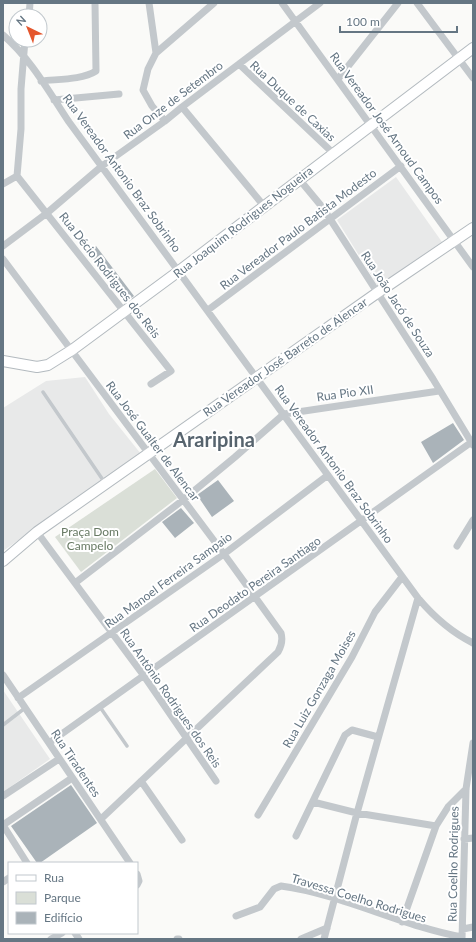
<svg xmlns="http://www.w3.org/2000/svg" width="476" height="942" viewBox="0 0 476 942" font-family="Lato,sans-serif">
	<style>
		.built { fill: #e8e9e9 }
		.green { fill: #dadfd7 }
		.building { fill: #aab3b9 }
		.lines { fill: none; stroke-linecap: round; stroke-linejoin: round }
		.secondary-casing { stroke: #b3babf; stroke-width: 12 }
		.lane { stroke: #c3c8cc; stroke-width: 3.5 }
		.street { stroke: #c3c8cc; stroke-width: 7 }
		.secondary { stroke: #fff; stroke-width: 10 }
		.labels { text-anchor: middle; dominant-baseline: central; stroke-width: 4; stroke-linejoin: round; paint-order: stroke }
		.street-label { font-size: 12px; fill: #657683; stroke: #fff }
		.park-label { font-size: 12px; fill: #687a64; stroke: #fff }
		.town-label { font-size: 20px; font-weight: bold; fill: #57646e; stroke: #fff }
	</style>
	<rect width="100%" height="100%" fill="#fafaf8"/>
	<path class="built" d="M 396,177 L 442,242 L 378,286 L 337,220 Z
		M 85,377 L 109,414 L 141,454 L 3,551 L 3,408 L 46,381 Z
		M 3,690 L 50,759 L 3,792 Z"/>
	<path class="green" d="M 155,469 L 177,498 L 81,572 L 55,537 Z"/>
	<path class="building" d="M 96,246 L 134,296 L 126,302 L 88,252 Z
		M 453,423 L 464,440 L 433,463 L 421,442 Z
		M 218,480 L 234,501 L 212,517 L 197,495 Z
		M 181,508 L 194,523 L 175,538 L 162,522 Z
		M 71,785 L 97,823 L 40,863 L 37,863 L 11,826 Z"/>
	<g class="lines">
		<g class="secondary-casing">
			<path id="secondary" d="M 3,361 L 37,367 L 48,365 L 72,350 L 179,271 L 473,48
				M 3,561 L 37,532 L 377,293 L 473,228"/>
		</g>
		<path class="lane" d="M 43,392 L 105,483
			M 100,707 L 127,746
			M 3,725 L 25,708"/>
		<path class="street" d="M 149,3 L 156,53
			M 282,3 L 473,267
			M 417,3 L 473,78
			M 29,16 L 30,3
			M 3,35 C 31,59 49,92 69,122 L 418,598 C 434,617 451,632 473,643
			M 239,64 L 333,153
			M 338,79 L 398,3
			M 41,81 C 58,79 82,80 96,71 L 95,3
			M 54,100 L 119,94
			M 182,107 L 264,206
			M 165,121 L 152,106 L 143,90 L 148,69 L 156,53 L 214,3
			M 17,176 L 171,371 L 151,384
			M 17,176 L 21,129 L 21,89 L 25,40
			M 299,179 L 323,208 L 433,379 L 473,445
			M 3,184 L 17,176
			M 3,246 L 47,213 L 102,166 L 165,121 L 182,107 L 320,3
			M 3,259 L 224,554 L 281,633 C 283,640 282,645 278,652 L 101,819
			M 208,310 L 401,166
			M 37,532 L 144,676 L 216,781
			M 457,546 L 473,520
			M 75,583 L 183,500 L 235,457 L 284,414 L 439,391
			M 3,675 L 130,863
			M 18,698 L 224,554 L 328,475
			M 49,743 L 473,441
			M 141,781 L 182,840
			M 3,796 L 59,759
			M 313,802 L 357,813 L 436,826
			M 258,815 L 352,657 L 375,612 L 402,577
			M 3,825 L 72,778
			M 3,825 L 27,863
			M 296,836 L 345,735 L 352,730 L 378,737
			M 464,839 L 473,838
			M 137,874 L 139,881 L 137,885
			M 3,882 L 9,878
			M 236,916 L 260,907 L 274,889 L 281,886 C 342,894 401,926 462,937
			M 402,922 L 436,826 L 448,807 L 466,789
			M 463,929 L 473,927
			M 75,933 L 79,939
			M 51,939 L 62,933
			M 177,939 L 179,939
			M 301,939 L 327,928
			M 324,939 L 357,813 L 418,598
			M 462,939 L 466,789 L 473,743"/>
		<use href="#secondary" class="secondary"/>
	</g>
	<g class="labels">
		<g class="street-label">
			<text transform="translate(173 100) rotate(-37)">Rua Onze de Setembro</text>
			<text transform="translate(293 101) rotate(43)">Rua Duque de Caxias</text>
			<text transform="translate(387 128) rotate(54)">Rua Vereador José Arnoud Campos</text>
			<text transform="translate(122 173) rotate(54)">Rua Vereador Antonio Braz Sobrinho</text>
			<text transform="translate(243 222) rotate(-38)">Rua Joaquim Rodrigues Nogueira</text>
			<text transform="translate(298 229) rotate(-37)">Rua Vereador Paulo Batista Modesto</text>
			<text transform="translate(110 275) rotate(52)">Rua Décio Rodrigues dos Reis</text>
			<text transform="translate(398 304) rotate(57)">Rua João Jacó de Souza</text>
			<text transform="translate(285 357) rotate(-35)">Rua Vereador José Barreto de Alencar</text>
			<text transform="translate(345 393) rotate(-8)">Rua Pio XII</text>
			<text transform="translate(153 441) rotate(53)">Rua José Gualter de Alencar</text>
			<text transform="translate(334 464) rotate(54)">Rua Vereador Antonio Braz Sobrinho</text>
			<text transform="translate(168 580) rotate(-36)">Rua Manoel Ferreira Sampaio</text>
			<text transform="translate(255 584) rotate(-35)">Rua Deodato Pereira Santiago</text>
			<text transform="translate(319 689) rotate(-60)">Rua Luiz Gonzaga Moises</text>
			<text transform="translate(171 698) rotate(55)">Rua Antônio Rodrigues dos Reis</text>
			<text transform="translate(76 763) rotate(56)">Rua Tiradentes</text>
			<text transform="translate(453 864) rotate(-89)">Rua Coelho Rodrigues</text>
			<text transform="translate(359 898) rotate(17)">Travessa Coelho Rodrigues</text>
		</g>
		<g class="park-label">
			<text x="90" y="531">Praça Dom<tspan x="90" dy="14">Campelo</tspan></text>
		</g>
		<g class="town-label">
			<text x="214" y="439">Araripina</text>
		</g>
	</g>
	<rect width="476" height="942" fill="none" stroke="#657683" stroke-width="8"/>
	<rect x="8" y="862" width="130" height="72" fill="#ffffff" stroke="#c1c8cd"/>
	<rect x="16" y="875" width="20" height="6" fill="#ffffff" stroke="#c1c8cd"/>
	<text x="44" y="882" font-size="12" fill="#657683">Rua</text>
	<rect x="16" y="892" width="20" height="12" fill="#dadfd7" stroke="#c1c8cd"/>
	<text x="44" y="902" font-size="12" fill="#657683">Parque</text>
	<rect x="16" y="912" width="20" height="12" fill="#aab3b9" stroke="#c1c8cd"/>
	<text x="44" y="922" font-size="12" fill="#657683">Edifício</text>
	<g transform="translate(28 28) rotate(317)"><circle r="19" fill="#ffffff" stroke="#c1c8cd"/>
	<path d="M0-3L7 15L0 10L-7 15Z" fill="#e4572e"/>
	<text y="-6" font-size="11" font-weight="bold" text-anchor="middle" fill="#657683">N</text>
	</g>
	<path d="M340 26v6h117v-6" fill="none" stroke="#657683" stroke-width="2"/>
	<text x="346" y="26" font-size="12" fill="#657683" stroke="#ffffff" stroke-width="3" paint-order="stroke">100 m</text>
</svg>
